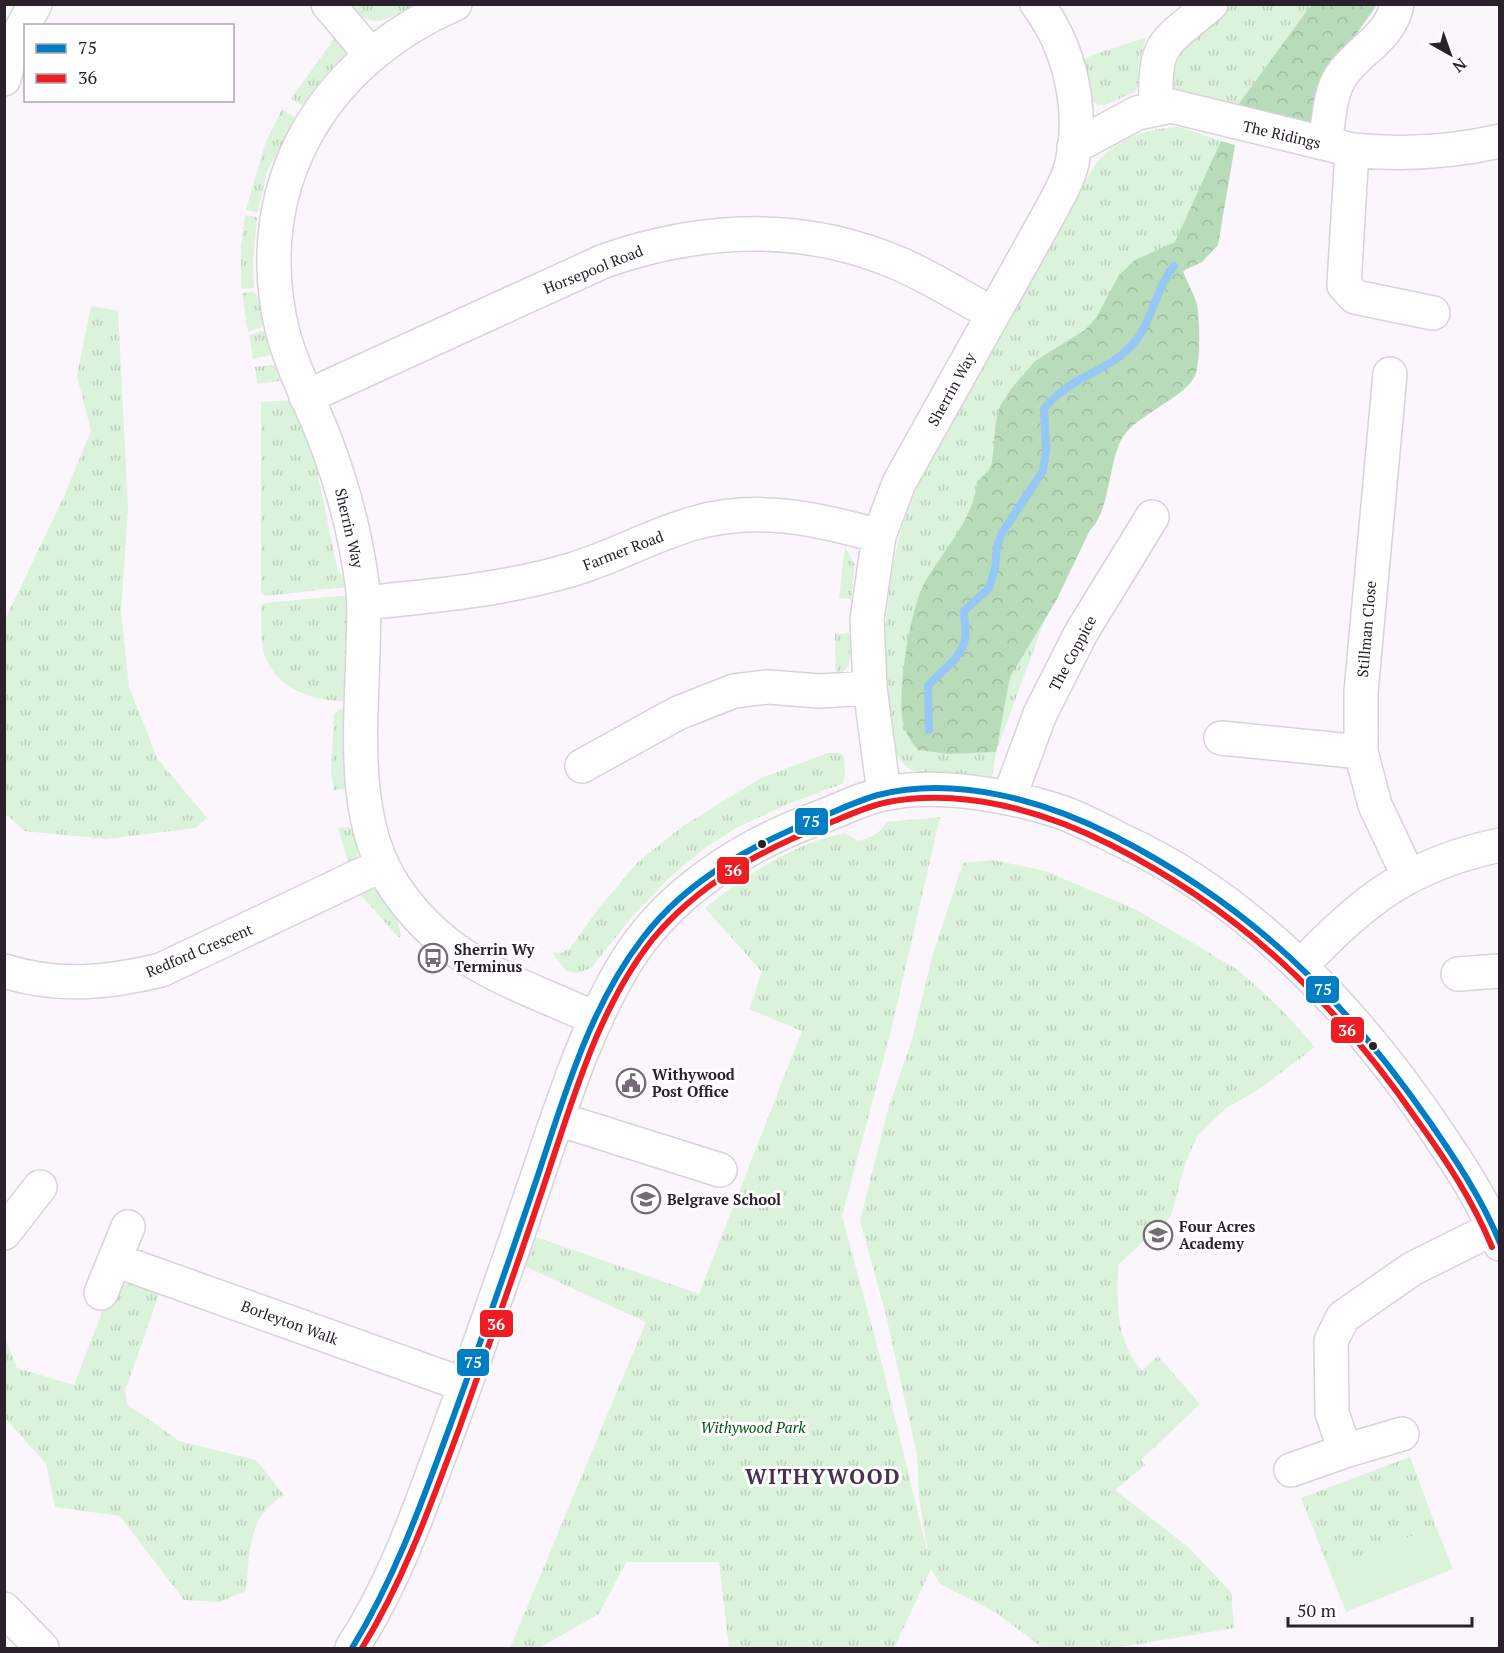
<svg xmlns="http://www.w3.org/2000/svg" width="1504" height="1653" viewBox="0 0 1504 1653" font-family="'PT Serif',serif">
	<style>
		.grass { fill: url(#grass-tufts) }
		.forest { fill: url(#forest-crowns) }
		.garden { fill: #dbf2db }
		.lines { fill: none; stroke-linecap: round; stroke-linejoin: round }
		.stream { stroke: #96c7f6; stroke-width: 8 }
		.minor-casing { stroke: #d9d2da; stroke-width: 36 }
		.minor { stroke: #fefeff; stroke-width: 33 }
		.bus-1-casing { stroke: #fff; stroke-width: 10 }
		.bus-2-casing { stroke: #fff; stroke-width: 10 }
		.bus-1 { stroke: #007ec5; stroke-width: 6 }
		.bus-2 { stroke: #ee1d23; stroke-width: 6 }
		.bus-dot { fill: #2a212c; stroke: #fff; stroke-width: 2 }
		.labels { text-anchor: middle; dominant-baseline: central; stroke-width: 6; stroke-linejoin: round; paint-order: stroke }
		.street-label { font-size: 15px; fill: #2a212c; stroke: #fff }
		.poi-label { font-size: 15px; font-weight: bold; fill: #2a212c; stroke: #fff; text-anchor: start }
		.park-label { font-size: 15px; font-style: italic; fill: #004f0d; stroke: #fff }
		.district-label { font-size: 21px; font-weight: bold; letter-spacing: 1.5px; fill: #46324a; stroke: #fff }
		.line-badge { stroke: #fff; stroke-width: 2 }
		.badge-label { font-size: 16px; text-anchor: middle; font-weight: bold; fill: #fff }
	</style>
	<defs>
		<pattern id="grass-tufts" width="24" height="20" patternUnits="userSpaceOnUse" patternTransform="scale(1.5)"><rect width="24" height="20" fill="#dbf2db"/><path d="M3 7l-1-3M5 7V3M7 7l1-3M15 17l-1-3M17 17v-4M19 17l1-3" fill="none" stroke="#bccfbc"/></pattern>
		<pattern id="forest-crowns" width="20" height="18" patternUnits="userSpaceOnUse" patternTransform="scale(1.5)"><rect width="20" height="18" fill="#b8dcb9"/><path d="M2 6a3 3 0 1 1 6 0M12 15a3 3 0 1 1 6 0" fill="none" stroke="#9ebc9f"/></pattern>
	</defs>
	<rect width="100%" height="100%" fill="#fbf6fc"/>
	<path class="grass" d="M 347,5 L 416,5 C 386,19 374,32 347,5 Z
		M 1220,5 L 1311,5 L 1238,105 L 1179,92 L 1171,85 L 1164,67 Z
		M 338,33 L 346,48 L 343,65 L 309,109 L 291,99 Z
		M 1146,37 L 1138,66 L 1138,86 L 1135,92 L 1105,105 L 1099,105 L 1087,98 L 1081,62 C 1088,54 1132,43 1146,37 Z
		M 282,109 L 300,121 L 286,148 L 273,160 L 267,171 L 258,212 L 246,210 L 266,141 Z
		M 1179,127 L 1221,141 L 996,752 L 992,778 C 968,777 928,783 907,767 C 868,737 887,591 897,546 C 903,519 915,494 925,469 L 1093,168 C 1115,138 1144,129 1179,127 Z
		M 245,215 L 257,217 L 253,260 L 254,288 L 241,289 L 241,247 Z
		M 254,292 L 266,308 L 268,325 L 248,332 L 242,293 Z
		M 91,306 L 118,311 L 128,509 L 121,612 L 129,687 L 157,758 L 207,818 L 196,828 L 105,839 L 24,831 L 4,812 L 5,620 L 65,494 L 91,431 L 77,376 Z
		M 264,331 L 271,335 L 276,354 L 253,359 L 249,335 Z
		M 279,364 L 287,380 L 257,384 L 255,367 Z
		M 295,400 L 324,462 L 318,476 L 338,572 L 346,579 L 347,587 L 265,596 L 261,591 L 261,402 Z
		M 845,546 L 855,565 L 851,599 L 839,598 Z
		M 350,595 L 350,701 C 318,703 278,690 265,657 C 260,641 262,622 261,606 L 265,603 Z
		M 851,633 L 849,665 L 836,680 L 835,634 Z
		M 341,709 L 349,710 L 346,789 L 334,790 L 331,771 L 334,714 Z
		M 828,753 L 839,753 L 844,756 L 845,777 L 842,784 L 790,803 L 736,828 L 706,847 L 669,878 L 632,917 L 591,968 L 577,973 L 566,971 L 552,952 L 561,953 L 570,948 L 599,908 L 638,862 L 683,826 L 761,778 Z
		M 940,817 L 891,1031 L 842,1216 L 883,1368 L 928,1555 L 919,1497 L 917,1455 L 885,1311 L 860,1221 L 888,1109 L 912,1040 L 932,957 L 963,863 L 993,860 L 1045,871 L 1137,910 L 1238,970 L 1281,1009 L 1315,1047 L 1262,1087 L 1225,1109 L 1198,1135 L 1186,1161 L 1171,1216 L 1118,1265 C 1117,1307 1115,1336 1142,1371 L 1158,1356 L 1200,1404 L 1141,1460 L 1145,1465 L 1115,1490 L 1188,1547 L 1231,1592 L 1234,1628 L 1115,1648 L 1043,1648 L 995,1612 L 940,1584 L 931,1569 L 894,1648 L 729,1648 L 719,1562 L 626,1562 L 599,1614 L 539,1648 L 510,1648 L 646,1322 L 524,1266 L 536,1237 L 699,1294 L 802,1031 L 749,1009 L 762,972 L 705,908 C 747,875 791,844 845,833 L 858,841 C 872,837 879,834 887,822 Z
		M 348,827 L 353,829 C 358,844 361,855 350,868 L 338,828 Z
		M 368,887 C 393,895 396,914 401,935 L 399,938 L 360,894 L 358,888 Z
		M 125,1284 L 133,1284 L 159,1294 L 125,1391 L 127,1404 L 179,1441 L 256,1460 L 284,1495 C 247,1517 250,1552 246,1591 L 219,1602 L 184,1600 L 120,1516 L 55,1507 L 46,1464 L 5,1418 L 4,1335 L 17,1368 L 74,1385 L 107,1300 Z
		M 1410,1457 L 1436,1527 L 1329,1569 L 1301,1498 Z"/>
	<path class="forest" d="M 1311,5 L 1377,5 L 1321,83 L 1310,123 L 1238,105 Z
		M 1221,141 L 1235,145 L 1218,245 L 1202,262 L 1183,271 C 1187,283 1194,293 1197,305 C 1200,319 1201,367 1194,378 C 1185,391 1171,399 1159,407 C 1145,417 1129,425 1121,440 C 1108,466 1110,511 1090,530 L 1056,601 L 1010,677 L 996,752 L 949,754 L 918,750 C 911,741 905,733 903,722 C 897,692 910,608 925,582 C 943,550 974,520 977,482 L 989,470 L 992,463 L 996,421 L 1000,406 L 1011,389 L 1035,361 L 1085,330 L 1096,318 L 1119,275 L 1135,260 L 1175,242 Z"/>
	<path class="garden" d="M 1436,1527 L 1453,1569 L 1346,1612 L 1329,1569 Z"/>
	<g class="lines">
		<path class="stream" d="M 929,730 L 928,686 C 940,671 962,659 965,639 C 967,630 964,620 964,611 L 989,588 L 995,569 L 997,546 L 1002,533 L 1043,471 L 1046,449 L 1044,409 C 1072,374 1106,374 1133,344 C 1153,321 1155,289 1174,266"/>
		<g class="minor-casing">
			<path id="minor" d="M 328,4 L 370,54
				M 455,4 C 321,62 247,188 283,333 C 293,371 312,405 326,442 C 344,490 357,540 363,591 C 365,611 363,632 363,652 C 361,728 351,821 394,886 C 446,965 517,982 596,1019
				M 4,79 L 13,45 L 35,4
				M 1156,107 C 1154,40 1163,45 1211,4
				M 1325,143 C 1329,122 1329,94 1341,76 C 1358,50 1391,38 1397,4
				M 1074,147 L 1137,113 L 1171,106 L 1352,150 C 1400,155 1452,152 1500,141
				M 1352,150 L 1344,285 L 1355,297 L 1433,313
				M 1390,374 L 1361,692 L 1361,752 L 1375,805 L 1408,875
				M 306,397 L 604,261 C 702,227 803,222 900,264 C 932,278 962,297 993,314
				M 364,603 C 432,596 501,590 567,571 C 611,559 651,535 695,523 C 757,505 819,519 879,536
				M 1221,738 L 1361,752
				M 582,766 L 678,713 L 734,691 L 768,687 L 820,691 L 870,688
				M 884,793 L 870,688 L 867,619 L 879,536 L 899,483 L 1049,214 C 1058,197 1068,181 1072,163 C 1084,110 1070,47 1037,4
				M 1009,798 L 1040,714 L 1081,633 L 1152,517
				M 1302,965 C 1363,900 1410,864 1500,845
				M 4,971 C 58,988 107,983 161,970 L 382,865
				M 1458,974 L 1500,971
				M 558,1119 L 720,1170
				M 4,1233 L 40,1187
				M 115,1260 L 465,1385
				M 101,1293 L 128,1227
				M 1402,1434 L 1345,1451 L 1332,1413 L 1331,1341 L 1343,1317 L 1412,1269 L 1494,1228
				M 1291,1470 L 1345,1451
				M 4,1609 L 42,1648
				M 352,1648 C 393,1585 418,1514 444,1443 C 478,1350 511,1255 543,1160 C 566,1093 589,1022 626,962 C 668,893 744,845 818,818 C 840,810 864,797 888,793 C 938,783 1007,795 1055,810 C 1078,817 1101,830 1123,841 C 1254,901 1363,1020 1441,1138 C 1464,1172 1486,1206 1500,1244"/>
		</g>
		<use href="#minor" class="minor"/>
		<g class="bus-1-casing">
			<path id="bus-1" d="M 352,1648 C 395,1578 422,1502 450,1426 C 480,1344 509,1261 537,1178 C 564,1097 589,1008 642,939 C 688,878 756,843 826,815 C 843,808 860,800 878,795 C 956,775 1045,801 1114,836 C 1251,906 1342,996 1429,1121 C 1456,1160 1482,1199 1500,1243"/>
		</g>
		<g class="bus-2-casing">
			<path id="bus-2" d="M 362,1648 C 404,1580 431,1504 459,1429 C 489,1345 519,1260 547,1176 C 574,1096 599,1007 652,940 C 698,884 761,850 827,824 C 847,816 867,806 888,802 C 964,788 1044,811 1111,845 C 1241,911 1335,1001 1417,1120 C 1446,1160 1473,1201 1492,1247"/>
		</g>
		<use href="#bus-1" class="bus-1"/>
		<use href="#bus-2" class="bus-2"/>
	</g>
	<defs>
		<g id="bus-ring" transform="scale(1.5)"><circle r="9.5" fill="#fff" stroke="#736c75" stroke-width="1.5"/><path d="M-5-6H5V4H4V6H2V4H-2V6H-4V4H-5ZM-3.5-4V0h7V-4ZM-3.5 1.2v1.5H-2V1.2ZM2 1.2v1.5H3.5V1.2Z" fill="#736c75"/></g>
		<g id="civic-ring" transform="scale(1.5)"><circle r="9.5" fill="#fff" stroke="#736c75" stroke-width="1.5"/><path d="M-.6-6.5H3V-4.5H.6V-3L4-1V1h2V6H-6V1h2V-1L-.6-3ZM-1.2 2.5V6h2.4V2.5Z" fill="#736c75"/></g>
		<g id="school-ring" transform="scale(1.5)"><circle r="9.5" fill="#fff" stroke="#736c75" stroke-width="1.5"/><path d="M0-5L7-2L0 1L-7-2ZM-4 1L0 2.5L4 1V4Q0 6-4 4Z" fill="#736c75"/></g>
	</defs>
	<g fill-rule="evenodd">
		<use href="#bus-ring" x="433" y="958"/>
		<use href="#civic-ring" x="631" y="1083"/>
		<use href="#school-ring" x="646" y="1199"/>
		<use href="#school-ring" x="1158" y="1235"/>
	</g>
	<g class="bus-dot">
		<circle cx="762" cy="844" r="5"/>
		<circle cx="1373" cy="1046" r="5"/>
	</g>
	<g class="labels">
		<g class="street-label">
			<text transform="translate(1282 134) rotate(13)">The Ridings</text>
			<text transform="translate(593 269) rotate(-22)">Horsepool Road</text>
			<text transform="translate(951 389) rotate(-61)">Sherrin Way</text>
			<text transform="translate(350 528) rotate(77)">Sherrin Way</text>
			<text transform="translate(623 550) rotate(-21)">Farmer Road</text>
			<text transform="translate(1366 629) rotate(-85)">Stillman Close</text>
			<text transform="translate(1072 653) rotate(-62)">The Coppice</text>
			<text transform="translate(199 950) rotate(-23)">Redford Crescent</text>
			<text transform="translate(290 1322) rotate(20)">Borleyton Walk</text>
		</g>
		<g class="poi-label">
			<text x="454" y="949">Sherrin Wy<tspan x="454" dy="17">Terminus</tspan></text>
			<text x="652" y="1074">Withywood<tspan x="652" dy="17">Post Office</tspan></text>
			<text x="667" y="1199">Belgrave School</text>
			<text x="1179" y="1226">Four Acres<tspan x="1179" dy="17">Academy</tspan></text>
		</g>
		<g class="park-label">
			<text x="753" y="1427">Withywood Park</text>
		</g>
		<g class="district-label">
			<text x="823" y="1476">WITHYWOOD</text>
		</g>
	</g>
	<g class="line-badge">
		<rect x="794" y="807" width="35" height="29" rx="6" fill="#007ec5"/>
		<rect x="716" y="856" width="34" height="29" rx="6" fill="#ee1d23"/>
		<rect x="1305" y="975" width="35" height="29" rx="6" fill="#007ec5"/>
		<rect x="1330" y="1016" width="35" height="28" rx="6" fill="#ee1d23"/>
		<rect x="479" y="1309" width="35" height="29" rx="6" fill="#ee1d23"/>
		<rect x="456" y="1348" width="34" height="29" rx="6" fill="#007ec5"/>
	</g>
	<g class="badge-label">
		<text x="811" y="827">75</text>
		<text x="733" y="876">36</text>
		<text x="1323" y="995">75</text>
		<text x="1347" y="1036">36</text>
		<text x="496" y="1330">36</text>
		<text x="473" y="1368">75</text>
	</g>
	<rect width="1504" height="1653" fill="none" stroke="#2a212c" stroke-width="12"/>
	<rect x="24" y="24" width="210" height="78" fill="#ffffff" stroke="#aaa6ab" stroke-width="1.5"/>
	<rect x="36" y="44" width="30" height="9" fill="#007ec5" stroke="#aaa6ab" stroke-width="1.5"/>
	<text x="78" y="54" font-size="18" fill="#2a212c">75</text>
	<rect x="36" y="74" width="30" height="9" fill="#ee1d23" stroke="#aaa6ab" stroke-width="1.5"/>
	<text x="78" y="84" font-size="18" fill="#2a212c">36</text>
	<g transform="translate(1450 54) rotate(140)" stroke="#ffffff" stroke-width="4.5" paint-order="stroke">
	<path d="M0-4.5L10 22L0 15L-10 22Z" fill="#2a212c"/>
	<text y="-9" font-size="16" font-weight="bold" text-anchor="middle" fill="#2a212c">N</text>
	</g>
	<path d="M1288 1617v9h184v-9" fill="none" stroke="#2a212c" stroke-width="3"/>
	<text x="1297" y="1617" font-size="18" fill="#2a212c" stroke="#ffffff" stroke-width="4.5" paint-order="stroke">50 m</text>
</svg>
